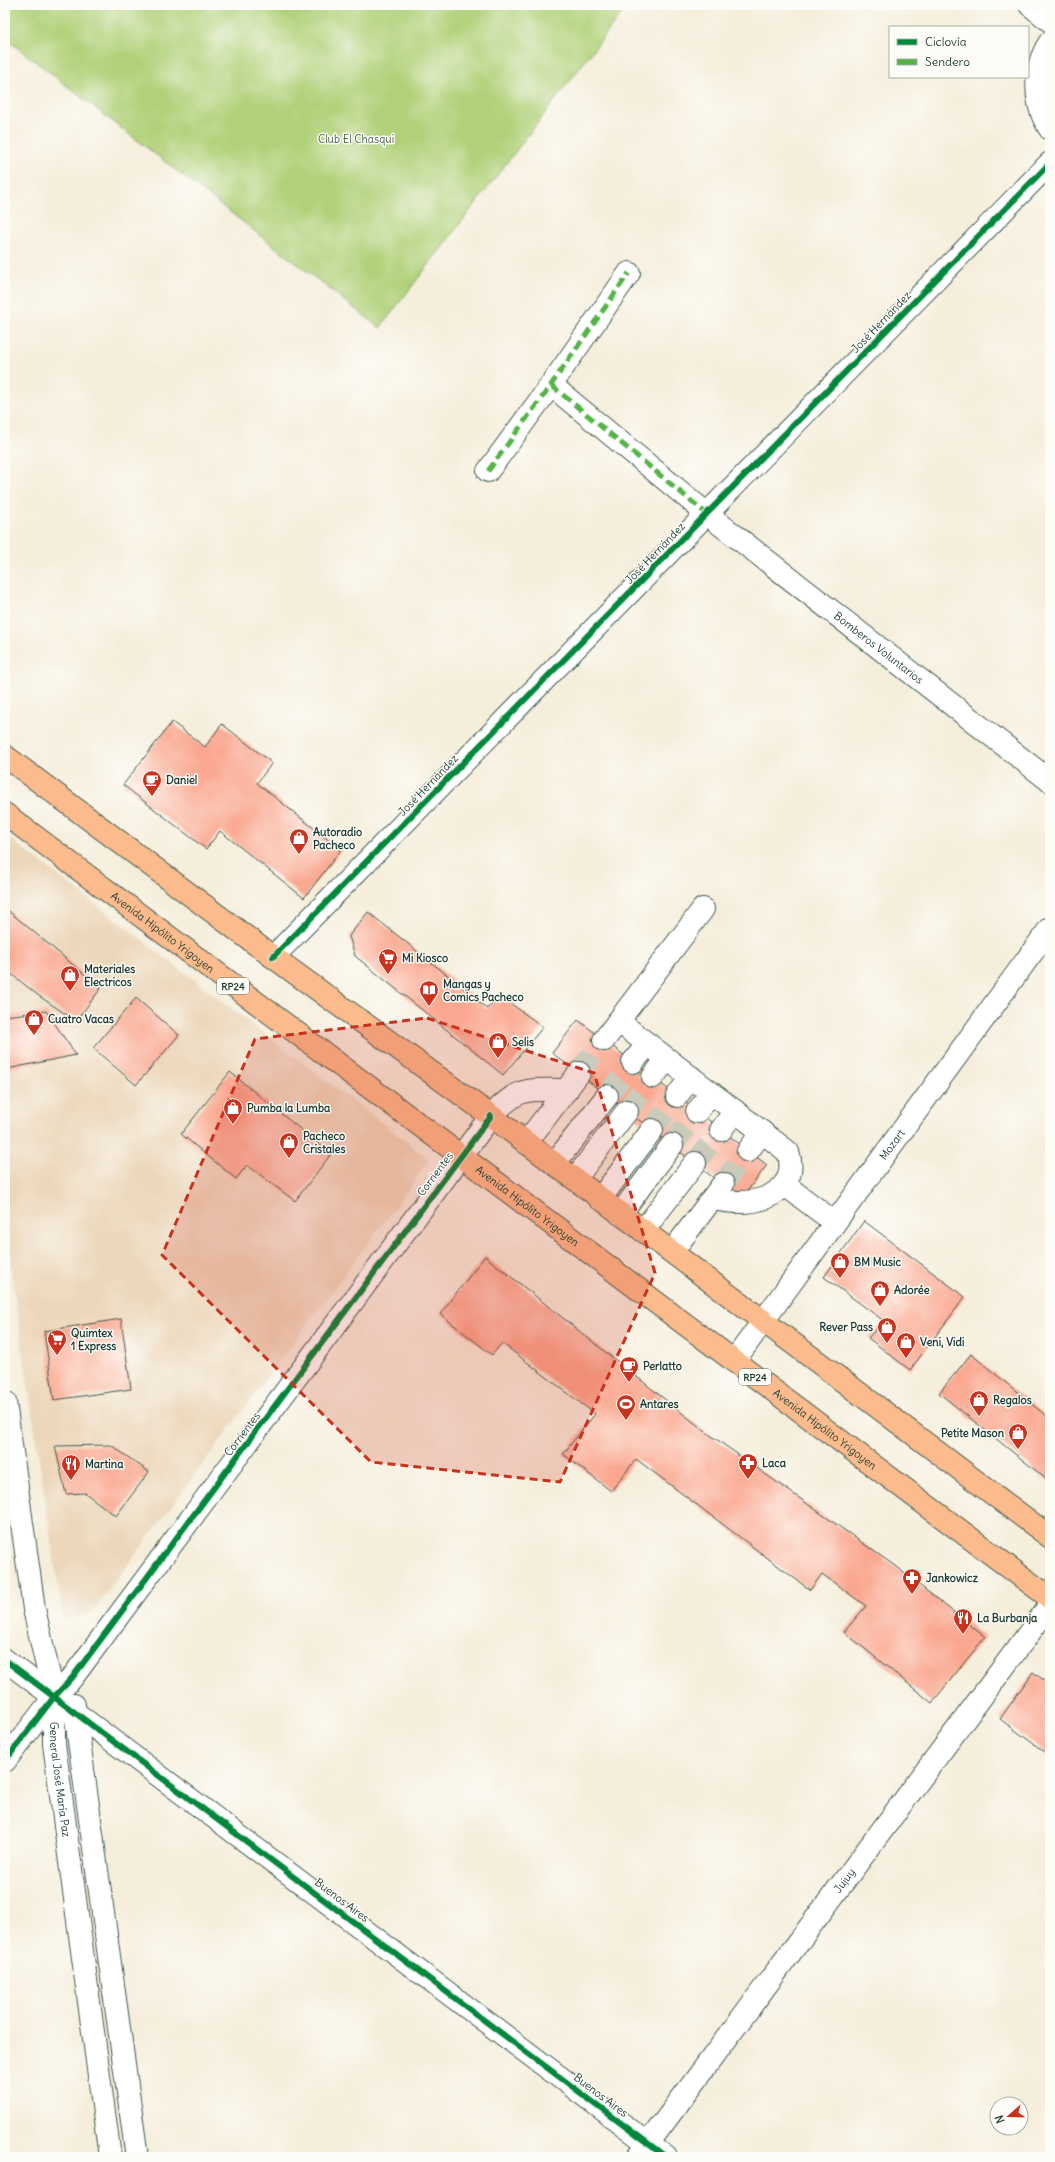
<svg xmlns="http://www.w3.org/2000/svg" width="1055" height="2162" viewBox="0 0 1055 2162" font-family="Delius,sans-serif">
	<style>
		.built { fill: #ecd7ba }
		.green { fill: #b0d179; stroke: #688756 }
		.building { fill: #faa78f }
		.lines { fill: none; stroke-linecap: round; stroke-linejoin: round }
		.minor-tunnel { stroke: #cacbba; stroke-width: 22; stroke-dasharray: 22 11; stroke-linecap: butt }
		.minor-casing { stroke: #3f584d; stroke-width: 24 }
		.major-casing { stroke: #3f584d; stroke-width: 24 }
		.minor { stroke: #fff; stroke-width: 22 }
		.major { stroke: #fbbb8d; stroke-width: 22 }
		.quiet { stroke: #55b346; stroke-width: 5; stroke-dasharray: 10 5; stroke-linecap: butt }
		.cycleway-casing { stroke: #fdfcf7; stroke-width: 8 }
		.cycleway { stroke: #00873e; stroke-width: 6 }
		.marked { fill: #c8321e; fill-opacity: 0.2; stroke: #c8321e; stroke-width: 3; stroke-dasharray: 8 5; stroke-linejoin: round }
		.labels { text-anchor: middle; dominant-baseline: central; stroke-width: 3; stroke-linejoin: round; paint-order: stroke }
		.shield { fill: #fdfcf7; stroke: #62766e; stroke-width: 1 }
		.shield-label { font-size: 10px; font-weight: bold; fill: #1f3d34 }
		.park-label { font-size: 11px; fill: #436245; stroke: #fdfcf7 }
		.street-label { font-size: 11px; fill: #1f3d34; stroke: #fdfcf7 }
		.poi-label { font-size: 11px; font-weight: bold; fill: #1f3d34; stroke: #fdfcf7; text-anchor: start }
	</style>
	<rect width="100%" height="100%" fill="#fdfcf7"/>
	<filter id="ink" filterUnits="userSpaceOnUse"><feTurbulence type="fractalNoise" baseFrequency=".025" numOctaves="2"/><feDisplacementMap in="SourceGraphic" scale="8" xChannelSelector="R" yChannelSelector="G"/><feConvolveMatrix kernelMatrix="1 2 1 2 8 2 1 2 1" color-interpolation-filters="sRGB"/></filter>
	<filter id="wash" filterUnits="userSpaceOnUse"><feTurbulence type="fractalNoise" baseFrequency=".012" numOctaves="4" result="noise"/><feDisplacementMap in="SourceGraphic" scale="16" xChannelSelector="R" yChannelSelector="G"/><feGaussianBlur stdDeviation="0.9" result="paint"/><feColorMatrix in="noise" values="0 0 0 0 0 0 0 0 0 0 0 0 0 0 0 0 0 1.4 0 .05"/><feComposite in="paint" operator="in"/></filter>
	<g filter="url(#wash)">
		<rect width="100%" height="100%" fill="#f5eedb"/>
		<path class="built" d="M 5,835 L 430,1160 L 91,1614 L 63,1620 L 5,1231 Z"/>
		<path class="green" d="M 5,5 L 628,5 L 380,328 L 5,38 Z"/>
		<g id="blocks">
			<path class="building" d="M 172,722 L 205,747 L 222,724 L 272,763 L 257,783 L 341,850 L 304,898 L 220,831 L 206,849 L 123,785 Z
				M 5,908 L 101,988 L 76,1021 L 39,996 L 5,969 Z
				M 368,912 L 461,986 L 487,1009 L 499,995 L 543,1027 L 503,1075 L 355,956 L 349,936 Z
				M 136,998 L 179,1035 L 136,1085 L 93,1048 Z
				M 46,1011 L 76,1055 L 7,1069 L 5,1016 Z
				M 578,1020 L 767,1165 L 741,1199 L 552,1053 Z
				M 230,1072 L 331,1154 L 295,1201 L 247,1165 L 236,1179 L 181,1134 Z
				M 864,1221 L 965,1297 L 910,1370 L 868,1338 L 884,1321 L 824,1277 Z
				M 485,1256 L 706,1432 L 895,1566 L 985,1637 L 932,1703 L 844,1632 L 866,1606 L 822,1574 L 810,1590 L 636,1459 L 611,1491 L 563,1454 L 595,1414 L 502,1343 L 492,1355 L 440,1314 Z
				M 121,1319 L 131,1389 L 54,1400 L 44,1331 Z
				M 971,1354 L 1050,1419 L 1050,1482 L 939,1393 Z
				M 111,1445 L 149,1472 L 116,1516 L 85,1493 L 66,1494 L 55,1446 Z
				M 1033,1672 L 1050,1685 L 1050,1756 L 1000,1719 Z"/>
		</g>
	</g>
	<g filter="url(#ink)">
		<use href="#blocks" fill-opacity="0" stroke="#3f584d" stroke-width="1"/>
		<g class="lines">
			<path class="minor-tunnel" d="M 579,1073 L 604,1040
				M 607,1096 L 633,1062
				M 627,1111 L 653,1077
				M 652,1130 L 677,1096
				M 672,1145 L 697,1112
				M 695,1163 L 721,1130
				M 723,1184 L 748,1151"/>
			<g class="minor-casing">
				<g id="minor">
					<path d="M 1030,5 L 1050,21"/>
					<path d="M 1050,42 C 1033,67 1033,104 1050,129"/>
					<path id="s1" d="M 551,385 L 707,514 L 1050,781"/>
					<path d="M 488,471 L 551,385 L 629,273"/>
					<path d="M 273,957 L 1050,163"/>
					<path d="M 618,1021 L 788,1152 C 800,1187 767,1203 737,1202 C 729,1202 720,1200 712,1199"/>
					<path d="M 604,1040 L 703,909"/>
					<path d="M 633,1062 L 648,1044"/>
					<path d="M 653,1077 L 667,1059"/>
					<path d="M 677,1096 L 691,1077"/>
					<path d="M 697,1112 L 711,1093"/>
					<path d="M 721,1130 L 735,1111"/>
					<path d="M 526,1143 L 579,1073"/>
					<path d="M 748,1151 L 762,1132"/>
					<path d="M 554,1164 L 607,1096"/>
					<path d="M 575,1179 L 627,1111"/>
					<path d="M 785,1185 L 834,1222"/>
					<path d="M 600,1199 L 652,1130"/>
					<path d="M 620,1214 L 672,1145"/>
					<path d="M 643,1231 L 695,1163"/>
					<path d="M 672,1252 L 723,1184"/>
					<path id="s2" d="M 734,1361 L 1050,928"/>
					<path id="s3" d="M 5,1402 L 34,1609 L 54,1697 L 54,1744 L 110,2157"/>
					<path d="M 5,1660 L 666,2157"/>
					<path d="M 74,1705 L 137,2157"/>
					<path d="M 5,1761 L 54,1697 L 72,1678 L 491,1116 C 521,1085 526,1090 567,1090"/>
					<path id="s4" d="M 638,2157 L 1050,1605"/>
				</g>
			</g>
			<g class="major-casing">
				<g id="major">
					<path d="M 5,756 L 273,957 L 491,1116 L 1050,1537"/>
					<path id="s5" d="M 5,814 L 1050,1598"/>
				</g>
			</g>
			<use href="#minor" class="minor"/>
			<use href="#major" class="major"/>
			<path class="quiet" d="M 551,385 L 707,514
				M 488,471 L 551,385 L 629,273"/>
			<g class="cycleway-casing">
				<path id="cycleway" d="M 273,957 L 1050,163
					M 5,1660 L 666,2157
					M 5,1761 L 54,1697 L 72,1678 L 491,1116"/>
			</g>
			<use href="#cycleway" class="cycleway"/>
		</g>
	</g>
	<path class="marked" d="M 427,1018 L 594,1073 L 655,1273 L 560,1482 L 371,1462 L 162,1255 L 255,1039 Z"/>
	<defs>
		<g id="cafe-pin" transform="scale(1)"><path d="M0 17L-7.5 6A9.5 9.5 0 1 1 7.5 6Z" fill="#c8321e" stroke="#fdfcf7"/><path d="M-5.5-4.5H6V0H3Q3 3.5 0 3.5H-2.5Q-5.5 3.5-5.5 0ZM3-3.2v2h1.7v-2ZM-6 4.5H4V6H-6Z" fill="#fff"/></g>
		<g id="shop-pin" transform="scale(1)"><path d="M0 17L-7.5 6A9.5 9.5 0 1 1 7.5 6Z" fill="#c8321e" stroke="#fdfcf7"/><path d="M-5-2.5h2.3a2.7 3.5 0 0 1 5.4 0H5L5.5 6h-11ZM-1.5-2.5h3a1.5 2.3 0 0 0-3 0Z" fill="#fff"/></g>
		<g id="supermarket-pin" transform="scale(1)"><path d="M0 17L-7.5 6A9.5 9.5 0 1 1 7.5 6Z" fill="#c8321e" stroke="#fdfcf7"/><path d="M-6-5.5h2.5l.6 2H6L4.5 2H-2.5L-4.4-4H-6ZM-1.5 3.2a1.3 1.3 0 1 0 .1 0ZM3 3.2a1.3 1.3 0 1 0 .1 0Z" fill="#fff"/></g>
		<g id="library-pin" transform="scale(1)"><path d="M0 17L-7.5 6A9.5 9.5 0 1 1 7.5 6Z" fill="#c8321e" stroke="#fdfcf7"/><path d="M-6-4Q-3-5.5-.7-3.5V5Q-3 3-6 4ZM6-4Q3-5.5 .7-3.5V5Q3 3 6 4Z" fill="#fff"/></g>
		<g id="stadium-pin" transform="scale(1)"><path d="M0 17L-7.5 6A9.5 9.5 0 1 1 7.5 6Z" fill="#c8321e" stroke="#fdfcf7"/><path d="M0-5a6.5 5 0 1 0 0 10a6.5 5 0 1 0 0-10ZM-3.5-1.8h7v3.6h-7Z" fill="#fff"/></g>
		<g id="pharmacy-pin" transform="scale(1)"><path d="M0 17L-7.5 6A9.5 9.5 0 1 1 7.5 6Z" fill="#c8321e" stroke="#fdfcf7"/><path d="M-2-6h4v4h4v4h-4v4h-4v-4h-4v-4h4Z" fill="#fff"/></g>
		<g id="restaurant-pin" transform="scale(1)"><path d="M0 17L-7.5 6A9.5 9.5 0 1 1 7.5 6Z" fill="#c8321e" stroke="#fdfcf7"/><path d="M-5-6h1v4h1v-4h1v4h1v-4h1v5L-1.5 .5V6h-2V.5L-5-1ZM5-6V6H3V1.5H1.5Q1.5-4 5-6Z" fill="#fff"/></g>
	</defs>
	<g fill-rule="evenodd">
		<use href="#cafe-pin" x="152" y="780"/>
		<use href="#shop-pin" x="299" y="838"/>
		<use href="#supermarket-pin" x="388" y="958"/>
		<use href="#shop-pin" x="70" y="975"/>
		<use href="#library-pin" x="429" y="990"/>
		<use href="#shop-pin" x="34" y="1019"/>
		<use href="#shop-pin" x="498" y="1042"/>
		<use href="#shop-pin" x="233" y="1108"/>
		<use href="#shop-pin" x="289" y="1142"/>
		<use href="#shop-pin" x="840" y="1262"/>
		<use href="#shop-pin" x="880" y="1290"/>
		<use href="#shop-pin" x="887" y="1327"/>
		<use href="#supermarket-pin" x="57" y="1339"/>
		<use href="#shop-pin" x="906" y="1342"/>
		<use href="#cafe-pin" x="629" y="1366"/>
		<use href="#shop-pin" x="979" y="1400"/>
		<use href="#stadium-pin" x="626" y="1404"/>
		<use href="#shop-pin" x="1018" y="1433"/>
		<use href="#pharmacy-pin" x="748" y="1463"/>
		<use href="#restaurant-pin" x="71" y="1464"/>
		<use href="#pharmacy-pin" x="912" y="1578"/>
		<use href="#restaurant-pin" x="963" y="1618"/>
	</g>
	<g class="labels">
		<g class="shield">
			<rect x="217" y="978" width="32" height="16" rx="3"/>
			<rect x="739" y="1369" width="32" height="16" rx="3"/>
		</g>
		<g class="shield-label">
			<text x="233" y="986">RP24</text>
			<text x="755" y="1377">RP24</text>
		</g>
		<g class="park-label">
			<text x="356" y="139">Club El Chasqui</text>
		</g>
		<g class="street-label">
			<text transform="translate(881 322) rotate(-46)">José Hernández</text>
			<text transform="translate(655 553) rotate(-46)">José Hernández</text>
			<text stroke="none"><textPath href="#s1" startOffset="420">Bomberos Voluntarios</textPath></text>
			<text transform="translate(428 785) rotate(-46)">José Hernández</text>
			<text stroke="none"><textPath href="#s5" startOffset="197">Avenida Hipólito Yrigoyen</textPath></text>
			<text stroke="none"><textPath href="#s2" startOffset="268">Mozart</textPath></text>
			<text transform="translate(435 1174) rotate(-53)">Corrientes</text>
			<text stroke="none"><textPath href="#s5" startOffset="653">Avenida Hipólito Yrigoyen</textPath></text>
			<text stroke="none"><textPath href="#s5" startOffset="1025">Avenida Hipólito Yrigoyen</textPath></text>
			<text transform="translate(242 1434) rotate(-53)">Corrientes</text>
			<text stroke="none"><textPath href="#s3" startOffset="382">General José María Paz</textPath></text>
			<text stroke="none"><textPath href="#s4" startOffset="345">Jujuy</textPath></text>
			<text transform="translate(342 1900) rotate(37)">Buenos Aires</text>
			<text transform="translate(601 2095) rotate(37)">Buenos Aires</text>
		</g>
		<g class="poi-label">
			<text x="166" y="780">Daniel</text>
			<text x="313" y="832">Autoradio<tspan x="313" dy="13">Pacheco</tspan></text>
			<text x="402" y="958">Mi Kiosco</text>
			<text x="84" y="969">Materiales<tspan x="84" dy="13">Electricos</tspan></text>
			<text x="443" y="984">Mangas y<tspan x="443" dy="13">Comics Pacheco</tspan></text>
			<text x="48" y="1019">Cuatro Vacas</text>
			<text x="512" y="1042">Selis</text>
			<text x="247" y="1108">Pumba la Lumba</text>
			<text x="303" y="1136">Pacheco<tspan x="303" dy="13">Cristales</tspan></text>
			<text x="854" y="1262">BM Music</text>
			<text x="894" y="1290">Adorée</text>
			<text x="873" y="1327" text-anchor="end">Rever Pass</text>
			<text x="71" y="1333">Quimtex<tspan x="71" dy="13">1 Express</tspan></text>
			<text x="920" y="1342">Veni, Vidi</text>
			<text x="643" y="1366">Perlatto</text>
			<text x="993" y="1400">Regalos</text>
			<text x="640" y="1404">Antares</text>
			<text x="1004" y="1433" text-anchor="end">Petite Mason</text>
			<text x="762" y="1463">Laca</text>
			<text x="85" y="1464">Martina</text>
			<text x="926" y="1578">Jankowicz</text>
			<text x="977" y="1618">La Burbanja</text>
		</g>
	</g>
	<rect width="1055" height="2162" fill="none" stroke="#fdfcf7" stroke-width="20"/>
	<rect x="889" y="26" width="140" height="52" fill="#fdfcf7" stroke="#a4b0a9"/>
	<rect x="897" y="39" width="20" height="6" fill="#00873e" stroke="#a4b0a9"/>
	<text x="925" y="46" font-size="12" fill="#1f3d34">Ciclovía</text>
	<rect x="897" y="59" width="20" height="6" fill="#55b346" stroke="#a4b0a9"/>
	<text x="925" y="66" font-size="12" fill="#1f3d34">Sendero</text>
	<g transform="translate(1009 2116) rotate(250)"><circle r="19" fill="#fdfcf7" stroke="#a4b0a9"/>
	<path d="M0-3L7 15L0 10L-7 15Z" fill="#c8321e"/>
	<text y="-6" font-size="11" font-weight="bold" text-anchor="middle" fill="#1f3d34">N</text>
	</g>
</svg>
